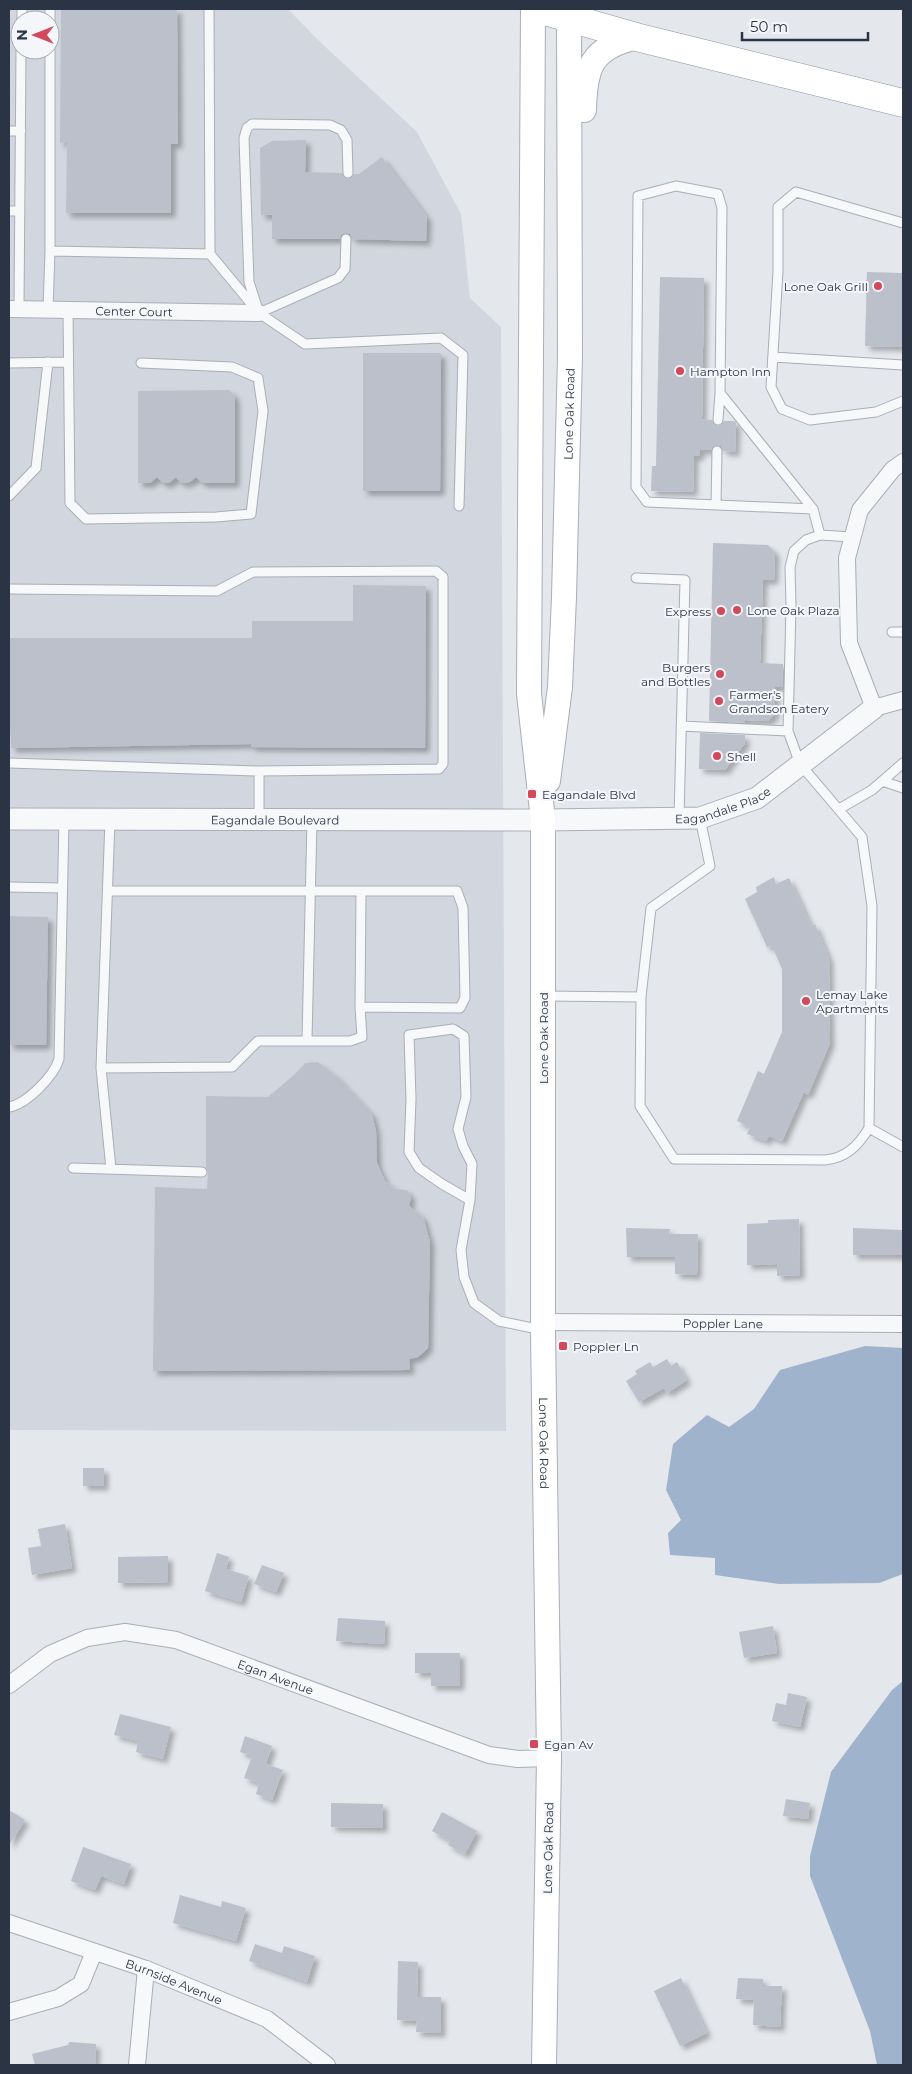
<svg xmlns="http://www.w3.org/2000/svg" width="912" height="2074" viewBox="0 0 912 2074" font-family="Montserrat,sans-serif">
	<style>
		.built { fill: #d2d6de; fill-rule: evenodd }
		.water { fill: #9fb4cc }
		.building { fill: #bbc0ca; filter: url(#shadow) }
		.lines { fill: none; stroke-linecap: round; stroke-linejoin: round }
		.service-casing { stroke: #a9aeb7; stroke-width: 11 }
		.minor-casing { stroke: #a9aeb7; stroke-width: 18 }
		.tertiary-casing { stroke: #a9aeb7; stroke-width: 23 }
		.secondary-casing { stroke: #a9aeb7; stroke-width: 26 }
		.motorway-casing { stroke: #8b94a3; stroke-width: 29 }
		.service { stroke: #f7f8fa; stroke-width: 9 }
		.minor { stroke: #f7f8fa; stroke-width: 16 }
		.tertiary { stroke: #f7f8fa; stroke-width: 21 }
		.secondary { stroke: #fff; stroke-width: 24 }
		.motorway { stroke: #fff; stroke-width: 28 }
		.poi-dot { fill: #d1495b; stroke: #f4f6f9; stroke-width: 2 }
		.labels { text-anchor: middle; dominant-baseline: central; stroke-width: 4; stroke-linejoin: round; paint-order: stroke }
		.poi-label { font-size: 12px; fill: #2b3445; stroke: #f4f6f9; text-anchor: start }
		.street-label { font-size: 12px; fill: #2b3445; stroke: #f4f6f9 }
	</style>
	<defs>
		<filter id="shadow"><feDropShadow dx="4.5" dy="4.5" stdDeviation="2.5" flood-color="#0004"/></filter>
	</defs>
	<rect width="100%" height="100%" fill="#e4e7ec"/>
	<path class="built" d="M 9,9 L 288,9 L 316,38 L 417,132 L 461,214 L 470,298 L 501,327 L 506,1431 L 9,1430 ZM 20,20 L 50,20 L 50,50 L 20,50 Z"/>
	<path class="water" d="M 865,1346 L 903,1348 L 903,1574 L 879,1583 L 779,1584 L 715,1575 L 715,1558 L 670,1555 L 668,1533 L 681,1520 L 666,1490 L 673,1444 L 707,1415 L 729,1427 L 754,1409 L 780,1370 Z
		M 903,1681 L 903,2065 L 877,2065 L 870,2031 L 810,1876 L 810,1856 L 831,1772 L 892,1690 Z"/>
	<path class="building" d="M 61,9 L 177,9 L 178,144 L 171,144 L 171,213 L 66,213 L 67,142 L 60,143 Z
		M 306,140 L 305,172 L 342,173 L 345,178 L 349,179 L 354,174 L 359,174 L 382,157 L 427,217 L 426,241 L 352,239 L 350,234 L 346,233 L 341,235 L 340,239 L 272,239 L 272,215 L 261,215 L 260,148 L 272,141 Z
		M 867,272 L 903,273 L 903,347 L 865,346 Z
		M 660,277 L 704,278 L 702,419 L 712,420 L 717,426 L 721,425 L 724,421 L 735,421 L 736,423 L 735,452 L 723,451 L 721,446 L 717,445 L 711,450 L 700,450 L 700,456 L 694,456 L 693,492 L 651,491 L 652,466 L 656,466 Z
		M 363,353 L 441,353 L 440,491 L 363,491 Z
		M 229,390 L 235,396 L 235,483 L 202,483 L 196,477 L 190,482 L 181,483 L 176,477 L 169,483 L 163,483 L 157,477 L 150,483 L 138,483 L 138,391 Z
		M 713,543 L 768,545 L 775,552 L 774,580 L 763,580 L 760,663 L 783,664 L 783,687 L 775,687 L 775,714 L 768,721 L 745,720 L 745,723 L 709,721 Z
		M 353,585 L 426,586 L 425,748 L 251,747 L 251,744 L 11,748 L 11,735 L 9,735 L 9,638 L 252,638 L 252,621 L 353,621 Z
		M 700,733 L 745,735 L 745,743 L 725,770 L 699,769 Z
		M 774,877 L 776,884 L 789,878 L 811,926 L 815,924 L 829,959 L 830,1043 L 808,1095 L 804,1092 L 782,1141 L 769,1136 L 766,1141 L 747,1134 L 750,1127 L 737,1121 L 758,1071 L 764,1074 L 782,1032 L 782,969 L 772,946 L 767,947 L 745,899 L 757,892 L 756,887 Z
		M 9,916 L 48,917 L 46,1045 L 9,1045 Z
		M 318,1062 L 337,1077 L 372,1114 L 376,1131 L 377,1163 L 385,1181 L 395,1189 L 407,1190 L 411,1197 L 409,1206 L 423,1217 L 430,1242 L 428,1348 L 418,1357 L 409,1359 L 410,1370 L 153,1371 L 155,1187 L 207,1189 L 208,1172 L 206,1168 L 206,1096 L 268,1097 L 294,1075 L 305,1063 Z
		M 799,1219 L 800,1275 L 777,1276 L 777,1264 L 747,1265 L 747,1224 L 768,1223 L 768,1220 Z
		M 626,1228 L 670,1229 L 669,1234 L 698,1234 L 697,1275 L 675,1274 L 675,1257 L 627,1257 Z
		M 853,1228 L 903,1230 L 903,1255 L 853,1255 Z
		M 667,1359 L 671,1366 L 677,1362 L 687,1380 L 667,1393 L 664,1388 L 639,1402 L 626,1381 L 637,1374 L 635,1371 L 650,1362 L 653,1367 Z
		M 83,1468 L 104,1468 L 104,1486 L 83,1486 Z
		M 65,1524 L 72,1568 L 32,1575 L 28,1548 L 41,1546 L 38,1529 Z
		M 217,1553 L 229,1557 L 226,1569 L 249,1576 L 241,1602 L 205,1591 Z
		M 168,1556 L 168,1582 L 118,1583 L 118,1557 Z
		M 262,1565 L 284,1573 L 276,1592 L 254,1584 Z
		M 338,1618 L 385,1621 L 384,1644 L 336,1641 Z
		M 773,1626 L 777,1653 L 744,1658 L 739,1632 Z
		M 415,1653 L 460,1653 L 460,1686 L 431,1686 L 431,1673 L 415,1673 Z
		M 788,1693 L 807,1697 L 800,1727 L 772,1721 L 776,1703 L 786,1705 Z
		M 120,1714 L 171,1727 L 163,1759 L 136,1752 L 138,1741 L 114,1735 Z
		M 245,1736 L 272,1746 L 266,1764 L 283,1770 L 272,1800 L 256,1794 L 259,1783 L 244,1778 L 252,1756 L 240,1752 Z
		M 786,1799 L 810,1803 L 808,1819 L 783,1816 Z
		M 331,1803 L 383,1804 L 383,1828 L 331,1827 Z
		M 9,1810 L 25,1820 L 9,1845 Z
		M 442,1812 L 477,1831 L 465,1854 L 448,1845 L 450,1841 L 432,1831 Z
		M 83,1847 L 131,1864 L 124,1884 L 101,1876 L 95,1890 L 71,1881 Z
		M 180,1895 L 221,1907 L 222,1901 L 246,1908 L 236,1941 L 173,1923 Z
		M 255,1944 L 282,1953 L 284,1946 L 315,1956 L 307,1982 L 249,1961 Z
		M 398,1961 L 418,1962 L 417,1997 L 441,1997 L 441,2033 L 416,2032 L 417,2021 L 397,2020 Z
		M 681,1978 L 707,2033 L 680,2046 L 654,1991 Z
		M 738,1978 L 763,1979 L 763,1986 L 782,1986 L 780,2027 L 753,2025 L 754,2000 L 736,1999 Z
		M 69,2042 L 96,2044 L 95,2065 L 35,2065 L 32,2054 L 68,2045 Z"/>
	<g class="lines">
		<g class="service-casing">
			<path id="service" d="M 50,9 L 50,20
				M 209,9 L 210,254
				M 22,20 L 22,9
				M 50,50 L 50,251
				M 9,131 L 21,131
				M 9,211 L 20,211
				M 903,223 L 796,192 L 778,207 L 778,271 L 771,387 L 782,409 L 810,420 L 876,412 L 903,401
				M 346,239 L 345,269 L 338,278 L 259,313 L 249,282 L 244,138 L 247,128 L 252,124 L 330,125 L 341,130 L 347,140 L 348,173
				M 19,309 L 21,50
				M 48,310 L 50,251 L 210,254 L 259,313 L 305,344 L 441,338 L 463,355 L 459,506
				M 68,310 L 70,503 L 86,519 L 216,517 L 251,514 L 263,411 L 258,378 L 232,367 L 141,363
				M 773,357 L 903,365
				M 9,363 L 68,362
				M 718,420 L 720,393
				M 9,496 L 36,468 L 48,362
				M 716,505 L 717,451
				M 813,509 L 647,502 L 636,487 L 638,196 L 676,186 L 718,194 L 722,208 L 720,393 L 813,509 L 820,535
				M 636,578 L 685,580 L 679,818
				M 9,589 L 217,591 L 253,572 L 436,571 L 443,577 L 443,764 L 439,769 L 259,771 L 9,763
				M 892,632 L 903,632
				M 681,726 L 788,731
				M 882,781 L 903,788
				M 839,809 L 872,790 L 903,763
				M 700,818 L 710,866 L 651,908 L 641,997 L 640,1106 L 674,1159 L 825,1160 C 846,1158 858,1146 869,1128 L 872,906 L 862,837 L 800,764 L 788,731 L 791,606 L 790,567 L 794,551 L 806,540 L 820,535 L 852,537
				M 259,819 L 259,771
				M 110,820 L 101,1068 L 111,1169
				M 9,887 L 62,888
				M 108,891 L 457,891 L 463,908 L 465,998 L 460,1008 L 360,1007
				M 543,996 L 641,997
				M 307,1040 L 312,820
				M 101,1068 L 232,1067 L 258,1041 L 350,1041 L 362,1037 L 360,1007 L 361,891
				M 9,1107 C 27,1104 54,1076 59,1059 L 64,820
				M 869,1128 L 903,1147
				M 73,1168 L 202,1172
				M 470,1200 L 442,1184 L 419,1168 L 409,1152 L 411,1099 L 409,1035 L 453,1029 L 464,1036 L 466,1097 L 458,1129 L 463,1146 L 472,1164 L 470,1200 L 461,1250 L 464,1277 L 474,1303 L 499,1321 L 542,1330"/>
		</g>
		<g class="minor-casing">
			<g id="minor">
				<path id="s1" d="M 9,309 L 259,313"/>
				<path d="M 903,462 L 893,469 L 860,510 L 847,558 L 849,643 L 874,708 L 903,700"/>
				<path id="s2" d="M 543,1322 L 903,1324"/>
				<path id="s3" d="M 9,1685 L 50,1654 L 87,1638 L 125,1632 L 176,1640 L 489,1755 L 518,1759 L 549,1758"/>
				<path id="s4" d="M 9,1923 L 146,1969 L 267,2019 L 327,2065"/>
				<path d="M 9,2012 L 58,1998 L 81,1984 L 94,1952"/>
				<path d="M 137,2065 L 146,1969"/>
			</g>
		</g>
		<g class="tertiary-casing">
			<g id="tertiary">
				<path id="s5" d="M 9,819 L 543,820 L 700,818 L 757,798 L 874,708"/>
			</g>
		</g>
		<g class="secondary-casing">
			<g id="secondary">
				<path id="s6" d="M 533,9 L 529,694 L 543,820 L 543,1331 L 549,1758 L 544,2065"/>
				<path d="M 584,110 C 585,67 591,48 636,37"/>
				<path id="s7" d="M 548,781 L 560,687 L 564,597 L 570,355 L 569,9"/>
			</g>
		</g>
		<g class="motorway-casing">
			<path id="motorway" d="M 538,9 L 636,37 L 903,103"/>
		</g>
		<use href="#service" class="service"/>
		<use href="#minor" class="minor"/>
		<use href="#tertiary" class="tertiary"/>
		<use href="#secondary" class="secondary"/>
		<use href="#motorway" class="motorway"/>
	</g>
	<g class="poi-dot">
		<circle cx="878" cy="286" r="5"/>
		<circle cx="680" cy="371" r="5"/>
		<circle cx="737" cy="610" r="5"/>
		<circle cx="721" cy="611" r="5"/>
		<circle cx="720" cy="674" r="5"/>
		<circle cx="719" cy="701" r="5"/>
		<circle cx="717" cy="756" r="5"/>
		<rect x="527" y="789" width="10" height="10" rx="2.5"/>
		<circle cx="806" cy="1001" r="5"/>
		<rect x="558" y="1341" width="10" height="10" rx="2.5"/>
		<rect x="529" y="1739" width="10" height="10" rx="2.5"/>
	</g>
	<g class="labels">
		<g class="poi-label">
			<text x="868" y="286" text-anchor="end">Lone Oak Grill</text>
			<text x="690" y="371">Hampton Inn</text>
			<text x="747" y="610">Lone Oak Plaza</text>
			<text x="711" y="611" text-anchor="end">Express</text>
			<text x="710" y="667" text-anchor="end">Burgers<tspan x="710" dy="14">and Bottles</tspan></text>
			<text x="729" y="694">Farmer's<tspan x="729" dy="14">Grandson Eatery</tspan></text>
			<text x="727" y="756">Shell</text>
			<text x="542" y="794">Eagandale Blvd</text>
			<text x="816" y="994">Lemay Lake<tspan x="816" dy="14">Apartments</tspan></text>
			<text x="573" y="1346">Poppler Ln</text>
			<text x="544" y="1744">Egan Av</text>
		</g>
		<g class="street-label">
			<text stroke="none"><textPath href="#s1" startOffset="125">Center Court</textPath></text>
			<text stroke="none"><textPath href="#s7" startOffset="368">Lone Oak Road</textPath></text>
			<text stroke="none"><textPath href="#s5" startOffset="716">Eagandale Place</textPath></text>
			<text stroke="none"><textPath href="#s5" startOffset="266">Eagandale Boulevard</textPath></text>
			<text transform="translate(543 1038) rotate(-90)">Lone Oak Road</text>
			<text stroke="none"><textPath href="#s2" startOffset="180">Poppler Lane</textPath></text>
			<text stroke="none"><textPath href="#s6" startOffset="1435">Lone Oak Road</textPath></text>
			<text stroke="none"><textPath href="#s3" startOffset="288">Egan Avenue</textPath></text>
			<text transform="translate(548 1848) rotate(-89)">Lone Oak Road</text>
			<text stroke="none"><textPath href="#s4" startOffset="175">Burnside Avenue</textPath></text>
		</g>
	</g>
	<rect width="912" height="2074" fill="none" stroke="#2b3445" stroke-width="20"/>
	<g transform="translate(35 35) rotate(270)"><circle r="24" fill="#f4f6f9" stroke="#a4a8b1"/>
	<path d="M0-4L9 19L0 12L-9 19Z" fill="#d1495b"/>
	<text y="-8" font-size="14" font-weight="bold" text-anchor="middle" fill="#2b3445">N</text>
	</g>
	<path d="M742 32v8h126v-8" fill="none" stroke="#2b3445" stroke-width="2.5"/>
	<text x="750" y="32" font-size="15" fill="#2b3445" stroke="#f4f6f9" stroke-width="4" paint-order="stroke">50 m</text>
</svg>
